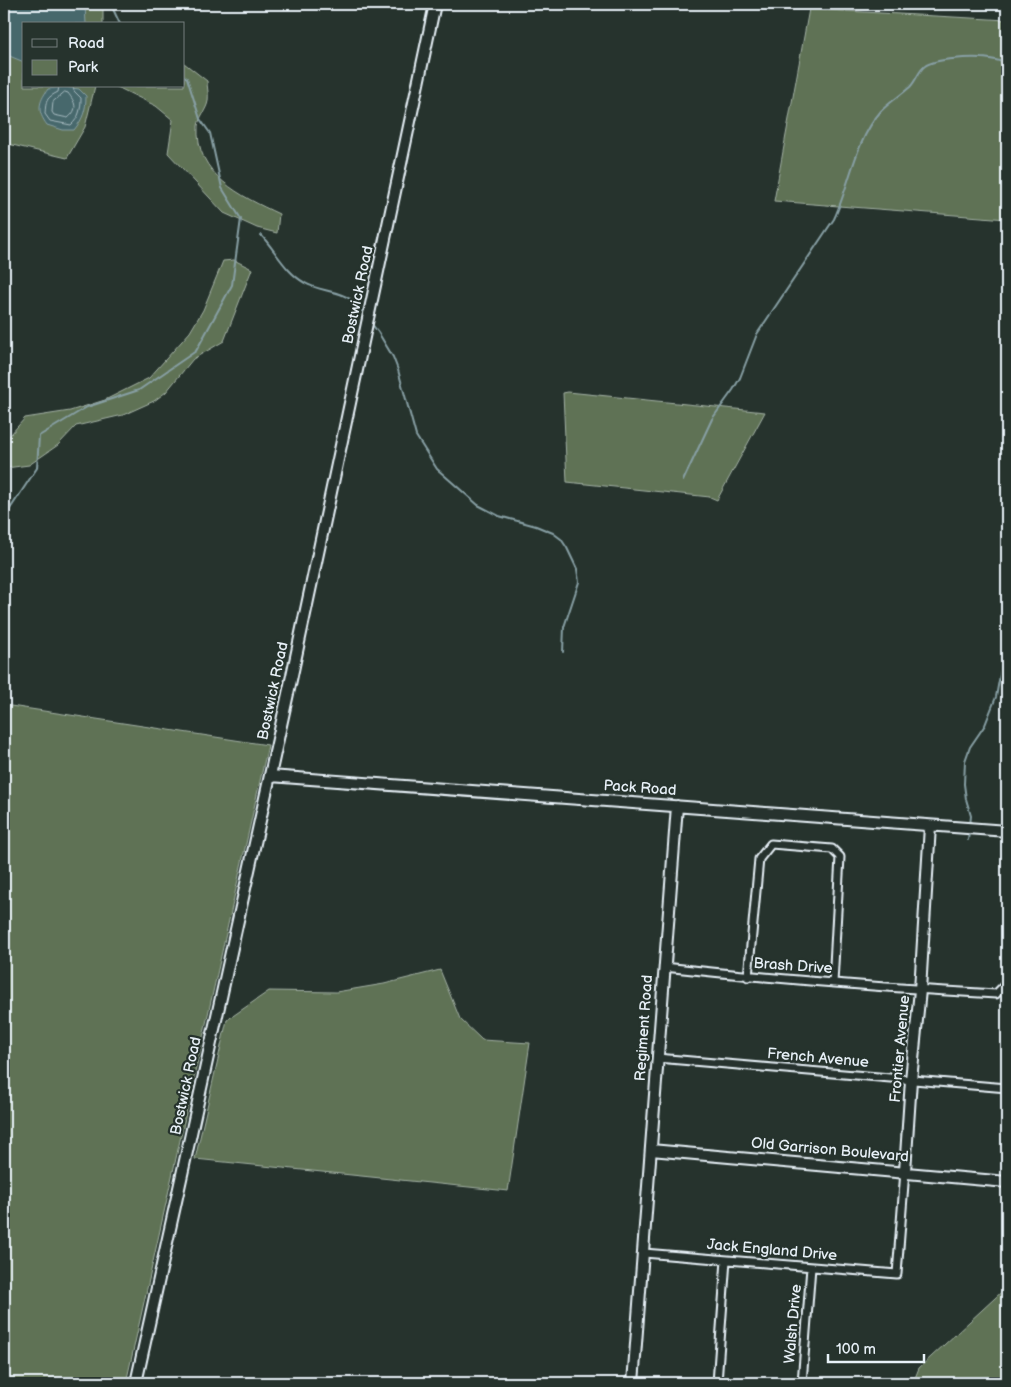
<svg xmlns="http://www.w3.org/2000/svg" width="1011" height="1387" viewBox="0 0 1011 1387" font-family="'Balsamiq Sans',sans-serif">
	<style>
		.green { fill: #5f7255; stroke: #a4b2a6 }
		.water { fill: #46686c; stroke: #879fa4 }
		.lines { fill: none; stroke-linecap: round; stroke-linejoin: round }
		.shore { stroke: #a7bac0; stroke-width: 1 }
		.stream { stroke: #879fa4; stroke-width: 2 }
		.street-casing { stroke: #e8f1f8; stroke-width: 11 }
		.secondary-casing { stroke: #e8f1f8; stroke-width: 14 }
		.street { stroke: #26332d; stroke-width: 7 }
		.secondary { stroke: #26332d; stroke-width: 10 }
		.labels { text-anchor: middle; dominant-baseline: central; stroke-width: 4.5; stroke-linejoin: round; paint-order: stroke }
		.street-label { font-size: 15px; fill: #e8f1f8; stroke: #26332d }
	</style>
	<rect width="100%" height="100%" fill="#26332d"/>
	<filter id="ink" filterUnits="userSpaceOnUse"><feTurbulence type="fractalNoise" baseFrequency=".02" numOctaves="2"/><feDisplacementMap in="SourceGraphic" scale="10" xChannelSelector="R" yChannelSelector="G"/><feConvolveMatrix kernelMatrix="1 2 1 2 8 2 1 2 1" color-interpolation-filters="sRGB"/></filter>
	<g filter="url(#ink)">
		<path class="green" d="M 4,4 L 103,4 L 103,24 L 24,24 L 24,86 L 95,86 L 85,127 L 67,158 L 4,143 Z
			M 809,9 L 1007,20 L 1007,219 L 774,201 Z
			M 184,63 L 207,81 C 207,87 209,95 208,101 C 207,109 199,117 198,126 C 195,175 241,196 279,214 L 277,233 L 257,228 L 224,213 L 168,153 L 173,120 L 156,106 L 115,86 L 184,86 Z
			M 234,260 L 252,269 L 224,341 L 193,359 L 166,392 L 154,401 L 123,415 L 76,426 L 58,445 L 29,465 L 6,468 L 4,458 L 4,442 L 25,418 L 70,411 L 105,400 L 149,378 L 190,332 L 203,310 L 223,261 Z
			M 568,392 L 765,412 L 717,500 L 710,497 L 567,482 L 563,393 Z
			M 4,705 L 268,745 L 126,1383 L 4,1383 Z
			M 440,970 L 460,1019 L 482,1040 L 530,1043 L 508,1191 L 195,1159 L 227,1020 L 269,991 L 336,992 L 384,984 Z
			M 1007,1287 L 1007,1383 L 913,1383 L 919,1368 Z"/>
		<path class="water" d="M 4,4 L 85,4 L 86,24 L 24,24 L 24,62 L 7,55 L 4,55 Z
			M 64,87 L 79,89 L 86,96 C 86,110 83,119 74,130 L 63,130 L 47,125 C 37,111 38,103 48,89 Z"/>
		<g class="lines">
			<path class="shore" d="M 59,86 L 58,92 C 46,98 46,100 45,114 L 50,121 L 71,125 C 79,118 81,109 81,98 L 74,91 L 73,86
				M 65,92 L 68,93 C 75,102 79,109 68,118 L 54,115 L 52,112 L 53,102 Z"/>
			<path class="stream" d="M 113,4 L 113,9 L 120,24
				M 261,235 C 276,251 285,272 305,283 C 320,292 342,290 355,303 C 359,306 362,311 365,315
				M 371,323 L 378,332 L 393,357 L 398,370 L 416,436 L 437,469 L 478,505 L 499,516 L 536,526 L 553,533 L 561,539 L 567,548 L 577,569 L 579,582 L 564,627 L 563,652
				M 683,481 L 712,419 L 733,390 L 740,378 L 757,334 L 834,219 C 850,184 855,141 881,111 C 890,102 901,95 910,87 C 917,80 918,71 925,66 C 934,59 970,57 981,58 C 990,58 999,61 1007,63
				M 4,518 L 37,468 L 39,436 L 87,407 L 139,390 L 196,351 L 232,285 L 241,219 L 222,188 L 210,133 L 200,119 L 187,78 L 184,76
				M 970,825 L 971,816 L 966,799 L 964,784 L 965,761 L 970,747 L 985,725 L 996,697 L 1002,664 L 1005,630 L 1007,622
				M 968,840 L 969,832"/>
			<g class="street-casing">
				<path id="street" d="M 664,967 C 774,979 885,988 996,994 L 1005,985 L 1007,972
					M 748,977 L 759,859 L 771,844 L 832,849 L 840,857 L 833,983
					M 657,1058 L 1007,1088
					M 644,1253 L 897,1274 L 905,1171
					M 717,1383 L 726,1260
					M 802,1383 L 811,1267"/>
			</g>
			<g class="secondary-casing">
				<path id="secondary" d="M 270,776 L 1007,831
					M 651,1150 L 1007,1182
					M 905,1171 L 911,1080 L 920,990 L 930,826
					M 136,1383 L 291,680 L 435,4
					M 633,1383 L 677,806"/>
			</g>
			<use href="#street" class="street"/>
			<use href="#secondary" class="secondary"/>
		</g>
	</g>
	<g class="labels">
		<g class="street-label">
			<text transform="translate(358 295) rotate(-78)">Bostwick Road</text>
			<text transform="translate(273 691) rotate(-78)">Bostwick Road</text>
			<text transform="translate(640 788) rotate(4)">Pack Road</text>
			<text transform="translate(793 966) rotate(4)">Brash Drive</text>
			<text transform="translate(644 1028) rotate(-86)">Regiment Road</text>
			<text transform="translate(900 1049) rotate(-85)">Frontier Avenue</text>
			<text transform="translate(818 1058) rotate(5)">French Avenue</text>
			<text transform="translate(186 1086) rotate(-78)">Bostwick Road</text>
			<text transform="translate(830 1150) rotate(5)">Old Garrison Boulevard</text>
			<text transform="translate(772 1250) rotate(5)">Jack England Drive</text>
			<text transform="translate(793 1324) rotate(-85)">Walsh Drive</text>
		</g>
	</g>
	<rect width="1011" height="1387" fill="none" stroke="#26332d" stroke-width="20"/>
	<rect x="10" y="10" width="991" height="1367" fill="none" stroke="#e8f1f8" stroke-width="2" filter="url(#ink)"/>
	<rect x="22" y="22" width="162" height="65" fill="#26332d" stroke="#747f7e"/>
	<rect x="32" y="39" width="25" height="8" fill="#26332d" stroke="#747f7e"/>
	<text x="68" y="48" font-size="15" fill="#e8f1f8">Road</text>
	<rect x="32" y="60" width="25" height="15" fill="#5f7255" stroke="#747f7e"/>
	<text x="68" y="72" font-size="15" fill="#e8f1f8">Park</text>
	<path d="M828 1354v8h96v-8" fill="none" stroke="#e8f1f8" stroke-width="2.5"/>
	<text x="836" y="1354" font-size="15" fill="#e8f1f8" stroke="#26332d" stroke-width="4" paint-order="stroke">100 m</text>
</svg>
